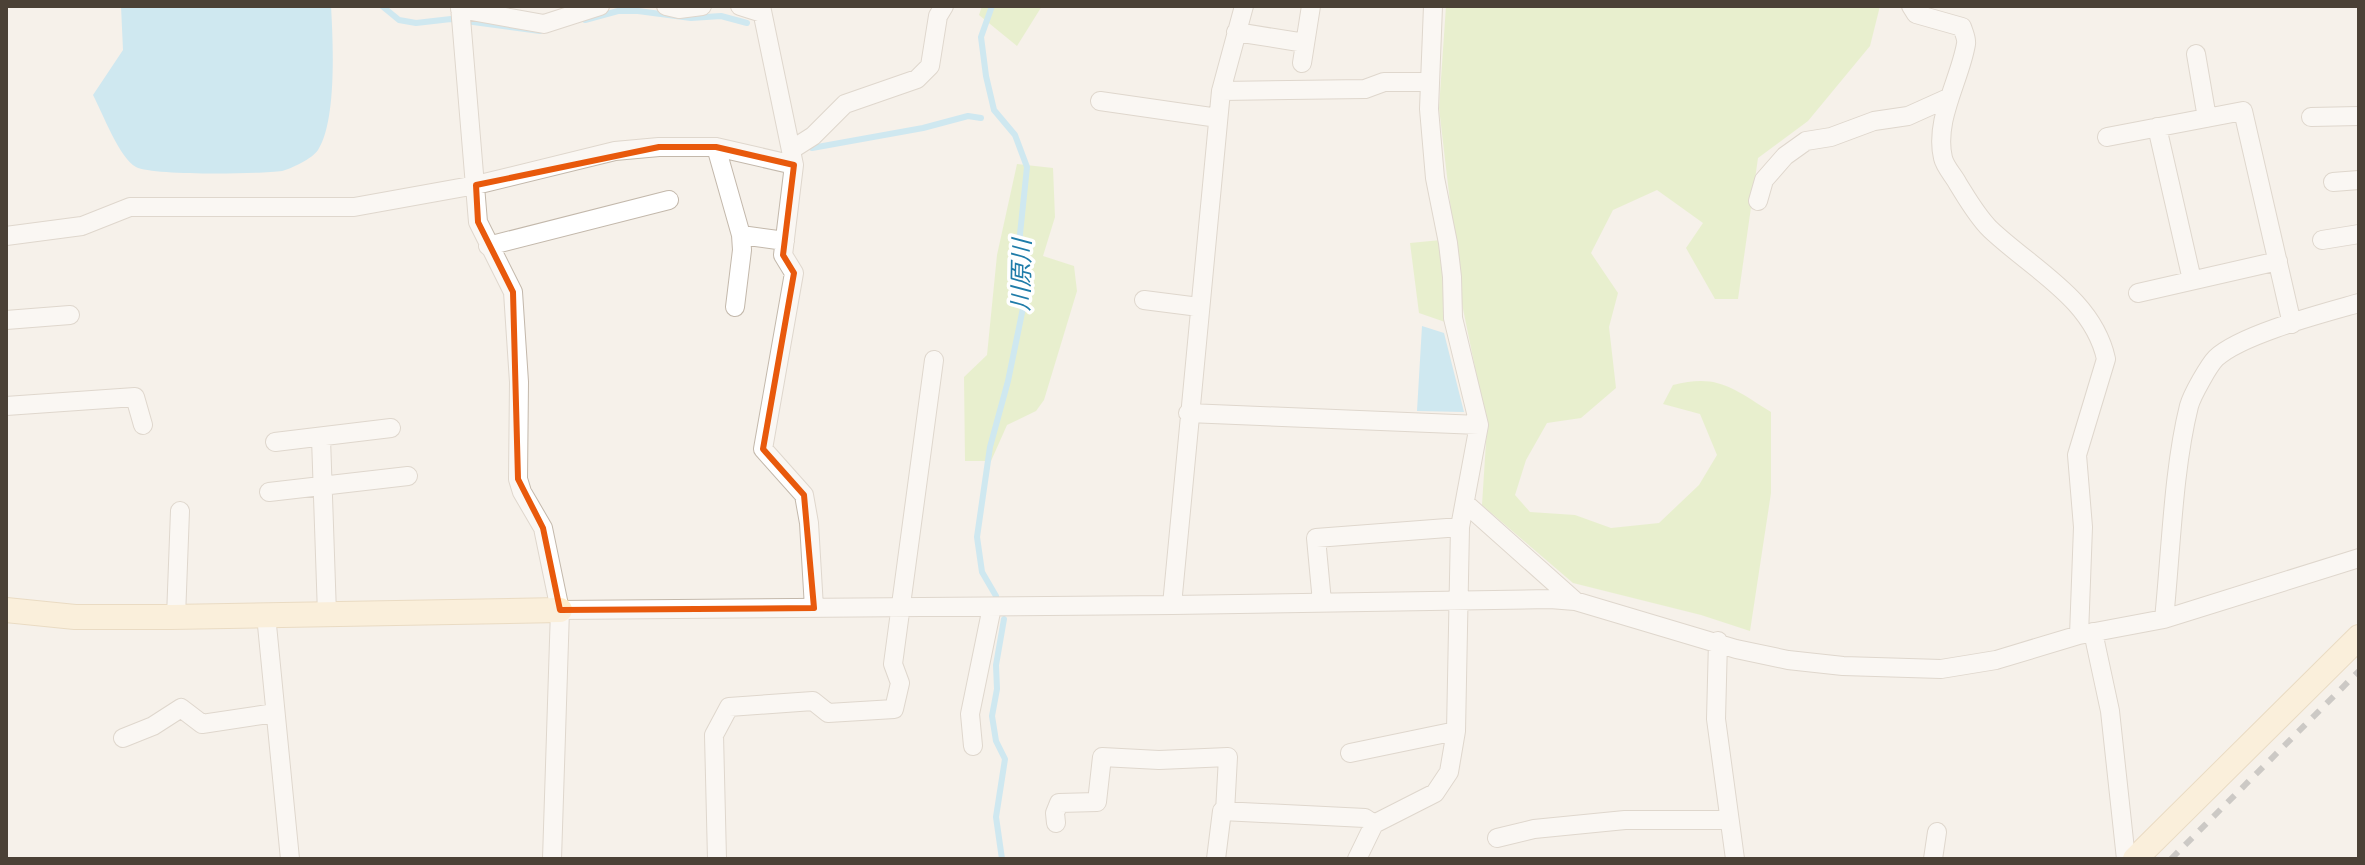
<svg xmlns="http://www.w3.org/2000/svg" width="2365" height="865" viewBox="0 0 2365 865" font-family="Lato,'Noto Sans JP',sans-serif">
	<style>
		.green { fill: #d7eeae }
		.water { fill: #a0ddf8 }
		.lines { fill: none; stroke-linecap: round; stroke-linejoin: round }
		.stream { stroke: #a0ddf8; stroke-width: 6 }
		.street-casing { stroke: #c3b8ab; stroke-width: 20 }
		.secondary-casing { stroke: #dbc295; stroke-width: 26 }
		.street { stroke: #fff; stroke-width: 18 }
		.secondary { stroke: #ffedcb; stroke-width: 24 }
		.rail { stroke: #999; stroke-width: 6; stroke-dasharray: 10 10; stroke-linecap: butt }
		.marked { fill: none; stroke: #e8590c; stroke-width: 6; stroke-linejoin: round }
		.labels { text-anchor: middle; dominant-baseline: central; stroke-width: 7; stroke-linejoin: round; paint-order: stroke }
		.water-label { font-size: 24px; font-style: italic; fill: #1f7ca9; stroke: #fff }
	</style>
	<rect width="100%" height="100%" fill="#f6f1ea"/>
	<path class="green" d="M 982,6 L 1042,6 L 1017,46 L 979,15 Z
		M 1446,6 L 1880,6 L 1870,46 L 1808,121 L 1758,158 L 1738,299 L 1715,299 L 1686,248 L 1703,223 L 1657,190 L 1613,210 L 1591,253 L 1618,293 L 1609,327 L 1616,388 L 1581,418 L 1547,423 L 1526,460 L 1515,495 L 1530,512 L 1575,515 L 1611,528 L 1659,523 L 1699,485 L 1717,455 L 1700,414 L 1663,404 L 1673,385 C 1718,373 1734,389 1771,412 L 1771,493 L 1750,631 L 1701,615 L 1573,583 L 1482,505 L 1487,426 L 1462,304 L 1439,108 Z
		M 1017,164 L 1053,168 L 1055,217 L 1043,256 L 1074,266 L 1077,291 L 1044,400 L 1036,411 L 1007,425 L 991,461 L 965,461 L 964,377 L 987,355 L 997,255 Z
		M 1441,240 L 1450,310 L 1445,322 L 1419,313 L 1410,243 Z"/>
	<path class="water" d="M 121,6 L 331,6 C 333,41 337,121 318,150 C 313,158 291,169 282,171 C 259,174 154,176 136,167 C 120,159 102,112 93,95 L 123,50 Z
		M 1422,326 L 1444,333 L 1464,412 L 1417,411 Z"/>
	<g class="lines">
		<path class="stream" d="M 382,6 L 399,20 L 416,23 L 451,19 L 540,31
			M 992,6 L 981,37 L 986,76 L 994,110 L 1015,135 L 1027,167 L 1020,234 L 1023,308 L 1008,381 L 990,447 L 977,537 L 982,572 L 996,596
			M 585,20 L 618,11 L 638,11 L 691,18 L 721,16 L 747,23
			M 812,148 L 923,128 L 968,116 L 981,118
			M 1002,859 L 996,817 L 1005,759 L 996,741 L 992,716 L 997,689 L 996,665 L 1004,619"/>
		<g class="street-casing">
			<path id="street" d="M 460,6 L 478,222 L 513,292 L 519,382 L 518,479 L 522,492 L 543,528 L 560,610 L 552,859
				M 666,6 L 679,9 L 702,6
				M 740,6 L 762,13
				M 761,6 L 794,165 L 783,255 L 794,273 L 763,449 L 804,495 L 809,523 L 814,608
				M 1911,6 L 1916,14 L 1962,27 C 1964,33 1967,39 1966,44 C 1960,80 1934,120 1943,158 C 1945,167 1954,176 1958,184 C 1968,200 1977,216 1990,229 C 2032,269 2093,299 2106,359 L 2077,455 L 2083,527 L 2079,635
				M 460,9 L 544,24 L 600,6
				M 1236,32 L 1305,43
				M 2196,54 L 2207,118
				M 1302,63 L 1311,6
				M 1221,91 L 1365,89 L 1384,82 L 1429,82
				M 1100,101 L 1218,118
				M 2311,117 L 2359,116
				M 2157,127 L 2192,280
				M 2107,137 L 2243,111 L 2292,324
				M 716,147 L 741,235 L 742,250 L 735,307
				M 791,150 L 813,136 L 845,104 L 917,79 L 930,66 L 938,16 L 944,6
				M 2333,182 L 2359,180
				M 1758,201 L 1764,180 L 1785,156 L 1806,141 L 1831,137 L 1874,121 L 1908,116 L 1948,98
				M 741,235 L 785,241
				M 6,236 L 82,226 L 130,207 L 354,207 L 476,185 L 615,151 L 659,147 L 716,147 L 794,165
				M 2322,240 L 2359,234
				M 488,246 L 669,200
				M 2138,293 L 2278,261
				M 1144,300 L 1199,307
				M 6,320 L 70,315
				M 6,406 L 135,397 L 143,425
				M 1188,413 L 1479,425
				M 321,438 L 327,614
				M 275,442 L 391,428
				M 269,492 L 408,476
				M 1465,503 L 1575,601
				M 1322,602 L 1316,538 L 1460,527
				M 1172,605 L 1221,91 L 1244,6
				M 560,610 L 1172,605 L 1550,599 L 1575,601 L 1736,649 L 1788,660 L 1843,666 L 1941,669 L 1996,660 L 2079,635 L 2164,619 L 2359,558
				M 266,615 L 290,859
				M 176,617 L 180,511
				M 2164,619 C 2171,552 2173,470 2189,406 C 2192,395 2209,365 2216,358 C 2242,334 2324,313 2359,303
				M 2093,632 L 2110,711 L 2126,859
				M 1718,641 L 1716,719 L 1735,859
				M 123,738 L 153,726 L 181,708 L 202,724 L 275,713
				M 973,746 L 970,714 L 992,607
				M 1350,753 L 1456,731
				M 1056,823 L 1055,813 L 1059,803 L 1097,802 L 1102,757 L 1159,760 L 1228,757 L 1225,812
				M 1497,838 L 1534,829 L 1625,820 L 1729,820
				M 717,859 L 714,735 L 729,707 L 813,701 L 828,713 L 894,709 L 900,683 L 893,664 L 934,360
				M 1216,859 L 1222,811 L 1365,818 L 1374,824
				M 1357,859 L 1374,824 L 1435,793 L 1449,772 L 1456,731 L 1460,527 L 1479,425 L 1453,318 L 1452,277 L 1448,243 L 1435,178 L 1429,109 L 1433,6
				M 1933,859 L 1937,832"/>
		</g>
		<g class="secondary-casing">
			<path id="secondary" d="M 6,610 L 75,617 L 171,617 L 560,610
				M 2135,859 L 2359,637"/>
		</g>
		<use href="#street" class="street"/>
		<use href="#secondary" class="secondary"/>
		<path class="rail" d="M 2171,859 L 2359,671"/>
	</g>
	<path d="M0 0H2365V865H0ZM 659,147 L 716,147 L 794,165 L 783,255 L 794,273 L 763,449 L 804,495 L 814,608 L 560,610 L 543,528 L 518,479 L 513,292 L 478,222 L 476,185 Z" fill="#f6f1ea" fill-opacity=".55" fill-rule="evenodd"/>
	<path class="marked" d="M 659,147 L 716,147 L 794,165 L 783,255 L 794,273 L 763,449 L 804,495 L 814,608 L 560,610 L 543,528 L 518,479 L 513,292 L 478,222 L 476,185 Z"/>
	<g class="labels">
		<g class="water-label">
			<text transform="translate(1020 275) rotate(-89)">川原川</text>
		</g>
	</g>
	<rect width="2365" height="865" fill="none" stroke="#4b4136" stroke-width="16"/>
</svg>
